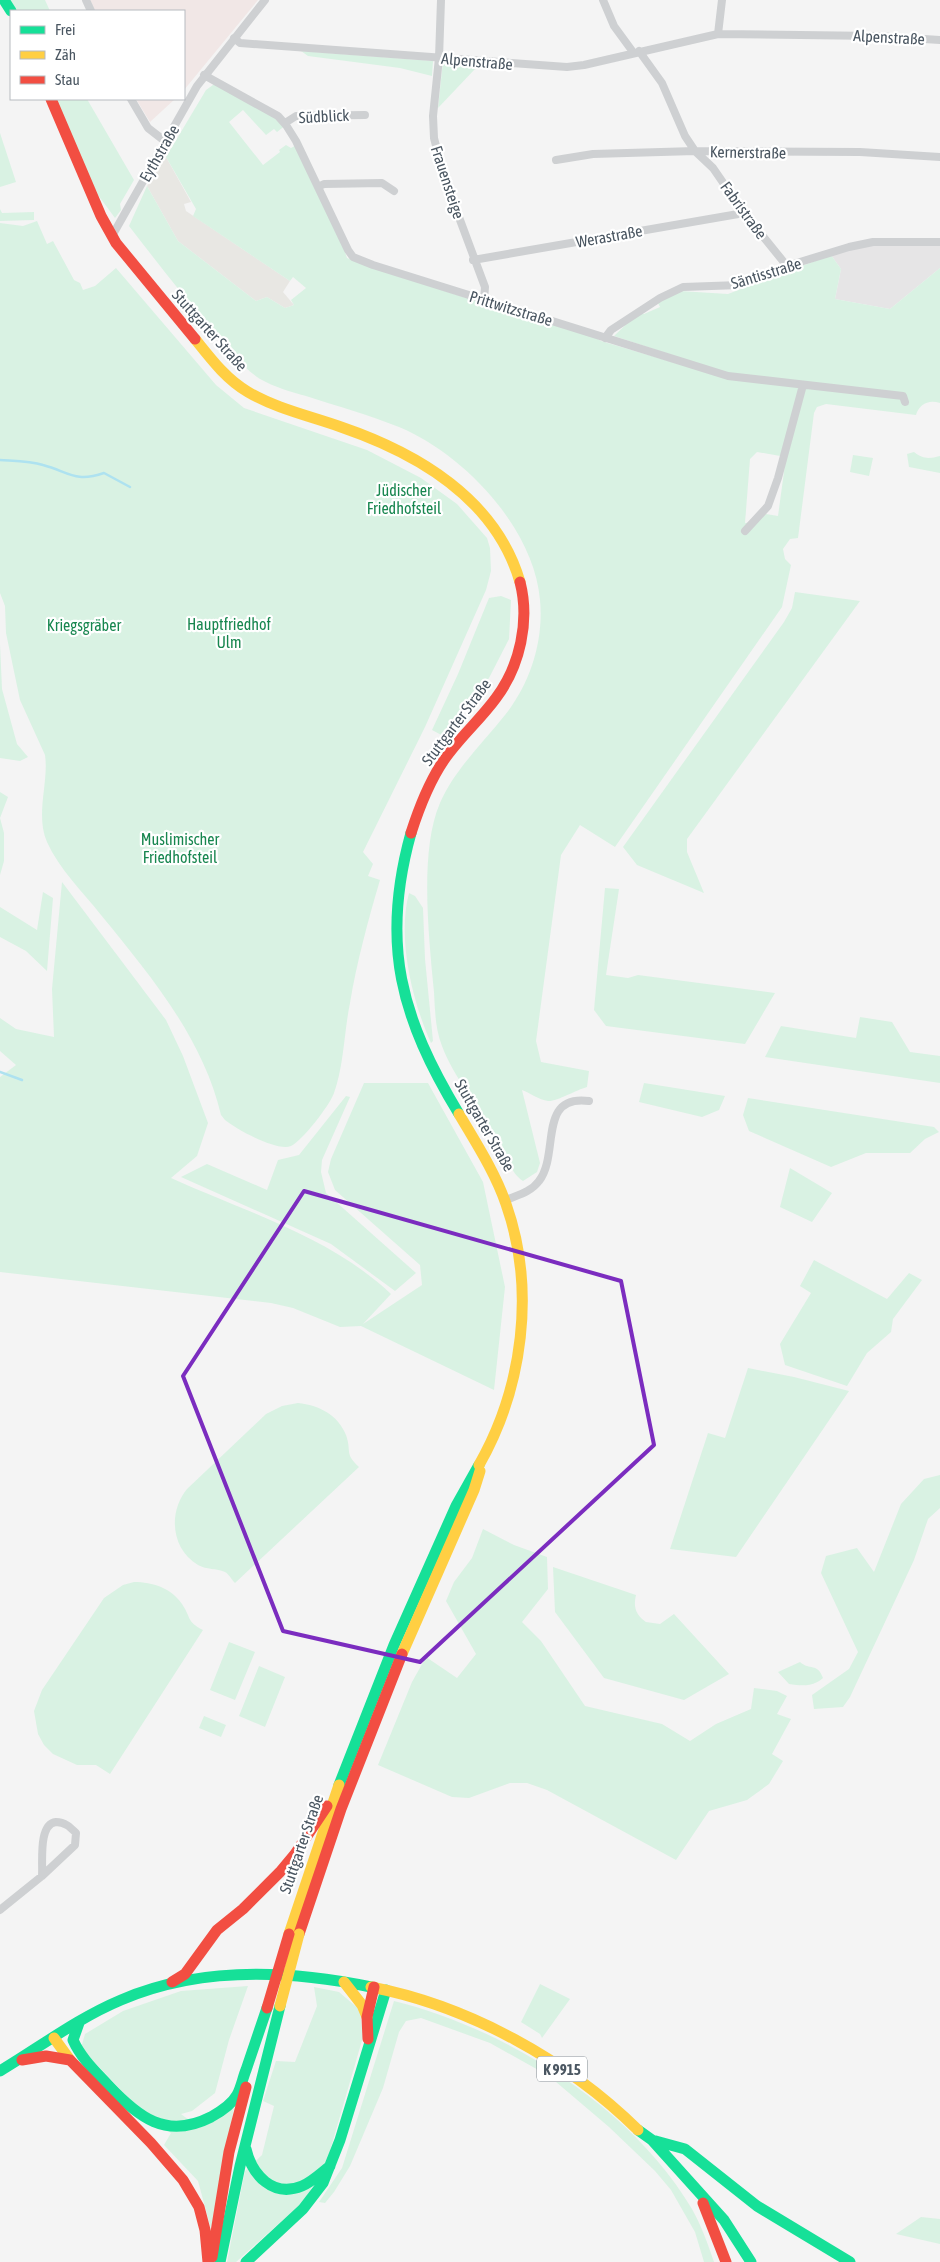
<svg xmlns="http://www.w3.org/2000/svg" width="940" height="2262" viewBox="0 0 940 2262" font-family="'Asap Condensed',sans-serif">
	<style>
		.commercial { fill: #e8e7e3 }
		.education { fill: #e6e5e6 }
		.medical { fill: #f1e7e6 }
		.green { fill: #d9f2e3; fill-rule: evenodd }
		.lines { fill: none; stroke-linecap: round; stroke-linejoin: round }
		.stream { stroke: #aee2f0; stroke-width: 2.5 }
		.street { stroke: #ced0d2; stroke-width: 8 }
		.fast { stroke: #16e098; stroke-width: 11 }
		.slow { stroke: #ffcf43; stroke-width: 11 }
		.jam { stroke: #f24e42; stroke-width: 11 }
		.slow-bridge { stroke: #ffcf43; stroke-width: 11 }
		.jam-bridge { stroke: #f24e42; stroke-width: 11 }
		.marked { fill: none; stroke: #7b2cbf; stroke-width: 4; stroke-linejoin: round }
		.labels { text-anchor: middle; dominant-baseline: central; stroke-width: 4.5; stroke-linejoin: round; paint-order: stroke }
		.shield { fill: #fff; stroke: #808990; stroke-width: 1 }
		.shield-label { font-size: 15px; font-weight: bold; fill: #4a5661 }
		.street-label { font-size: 16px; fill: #4a5661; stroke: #fff }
		.park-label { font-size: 16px; fill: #17864f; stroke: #fff }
	</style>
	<rect width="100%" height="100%" fill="#f4f4f4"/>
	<path class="commercial" d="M 166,157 L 191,202 L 184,204 L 186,211 L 290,281 L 283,292 L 294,305 L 285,308 L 267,297 L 256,301 L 178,241 L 147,186 Z"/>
	<path class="education" d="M 940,245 L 940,268 L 890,309 L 835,299 L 841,269 L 831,255 L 868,246 Z"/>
	<path class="medical" d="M 90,0 L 258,0 L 184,90 L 184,11 L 95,11 Z
		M 136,99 L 175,99 L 150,122 Z"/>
	<path class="green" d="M 5,0 L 45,0 L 50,11 L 14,11 Z
		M 301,51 L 433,61 L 432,76 L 400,68 L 308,56 Z
		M 443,61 L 475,64 L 475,69 L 438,108 Z
		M 215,81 L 286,125 L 277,132 L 274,129 L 266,135 L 243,110 L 229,122 L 263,165 L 280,152 L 279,150 L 286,145 L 291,148 L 298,144 L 348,250 L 345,252 L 347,258 L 370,267 L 532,319 L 587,332 L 601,341 L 729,379 L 727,373 L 614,336 L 639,312 L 644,314 L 660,307 L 657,301 L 680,291 L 728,294 L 831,255 L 841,269 L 835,299 L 890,309 L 940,268 L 940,403 C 929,399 919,404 916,415 L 826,404 L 817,407 L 814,413 L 798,538 L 790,539 L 783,549 L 785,559 L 791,565 L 782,607 L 615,847 L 580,825 L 561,855 L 536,1041 L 541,1062 L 589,1071 L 587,1087 C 576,1090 556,1102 548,1101 C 539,1100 530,1093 522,1090 L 540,1163 L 537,1172 L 523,1181 C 510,1173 503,1149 495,1135 C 478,1105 454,1078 442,1046 C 435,1028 435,1010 434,992 C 429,939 419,851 440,803 C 455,769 482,744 505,715 C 530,684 544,641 540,600 C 534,528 464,454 399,427 C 369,415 337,406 306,396 C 291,392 274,387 260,379 C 242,367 227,348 213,331 C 184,297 156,261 129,226 L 147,186 L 178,241 L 256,301 L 267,297 L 285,308 L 294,305 L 291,300 L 306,288 L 293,277 L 290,281 L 193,216 L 196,209 L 166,157 L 206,90 L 213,85 ZM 757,452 L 786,457 L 778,516 L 766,514 L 757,522 L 745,523 L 750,459 Z
		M 52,99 L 87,99 L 134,180 L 120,204 L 121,210 L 115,218 L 98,195 Z
		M 0,133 L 16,182 L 0,187 Z
		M 0,209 L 2,213 L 34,212 L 34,220 L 0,221 Z
		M 37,221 L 47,244 L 53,241 L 74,280 L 80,283 L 83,290 L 95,286 L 116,268 L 216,385 L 244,408 L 367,450 L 421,478 L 457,504 L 487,538 L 490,548 L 491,571 L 486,590 L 425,727 L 363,852 L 373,864 L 368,876 L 380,880 C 368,921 357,961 350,1003 C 344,1032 344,1065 334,1093 C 330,1105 302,1141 291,1146 C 277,1152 236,1129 225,1120 L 221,1115 C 203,1038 150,975 101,915 C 83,892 59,869 47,842 C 35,814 49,783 45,755 L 20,700 L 6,633 L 5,606 L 0,593 L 0,223 L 23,226 Z
		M 914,452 C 923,459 929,459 940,456 L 940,473 L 909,467 L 907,454 Z
		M 853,455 L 873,458 L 869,476 L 850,472 Z
		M 795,592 L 860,601 L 687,839 L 687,852 L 704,893 L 637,865 L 623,847 L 784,622 L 792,608 Z
		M 501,596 L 511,600 L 509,639 L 489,678 L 445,737 L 432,730 L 458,674 L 489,598 Z
		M 0,644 L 2,689 L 17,744 L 28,757 L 20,761 L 0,758 Z
		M 0,792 L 8,797 L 0,818 L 4,833 L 4,861 L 0,875 Z
		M 62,882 L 166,1020 L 183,1056 L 208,1123 L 197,1156 L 171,1178 C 246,1212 331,1237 391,1294 L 363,1324 L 422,1285 L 420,1265 L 335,1190 L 328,1172 L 331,1159 L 364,1083 L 428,1083 L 483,1182 L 505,1287 L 494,1390 L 361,1326 L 340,1327 L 293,1308 L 271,1303 L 0,1272 L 0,1077 L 16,1065 L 0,1051 L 0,1018 L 16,1029 L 54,1037 L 52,989 Z
		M 605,888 L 619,889 L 606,975 L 628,978 L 638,975 L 775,993 L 745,1044 L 606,1026 L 594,1010 Z
		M 43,892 L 53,898 L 47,971 L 26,951 L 0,937 L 0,907 L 37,930 Z
		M 409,893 L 415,896 L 423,908 L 425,959 L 433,1041 L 431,1043 C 412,1001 397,938 409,893 Z
		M 860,1017 L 892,1022 L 910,1052 L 940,1056 L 940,1083 L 765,1057 L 781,1026 L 856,1038 Z
		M 644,1083 L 725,1096 L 719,1110 L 702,1117 L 639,1102 Z
		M 346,1096 L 350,1097 L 322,1160 L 321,1172 L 326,1193 L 416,1273 L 395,1291 L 331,1244 L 181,1177 L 207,1164 L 267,1190 L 278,1160 L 299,1155 Z
		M 748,1098 L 934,1127 L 939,1132 L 925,1139 L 910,1153 L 866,1153 L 831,1167 L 749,1131 L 743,1115 Z
		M 790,1168 L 832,1193 L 812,1222 L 780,1207 Z
		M 814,1260 L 887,1299 L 909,1273 L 922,1280 L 893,1319 L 891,1332 L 867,1353 L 847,1386 L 785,1365 L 780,1344 L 811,1293 L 800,1286 Z
		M 748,1368 L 794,1377 L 849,1391 L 736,1557 L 670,1549 L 708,1433 L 725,1438 Z
		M 298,1403 C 319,1405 338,1415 346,1435 C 352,1452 344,1453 359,1467 L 235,1583 C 232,1580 228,1573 225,1572 C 216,1568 207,1570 198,1565 C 171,1549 168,1512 187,1489 L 266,1414 L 282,1406 Z
		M 940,1475 L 940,1508 L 928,1519 L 914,1560 L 850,1697 L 843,1707 L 814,1709 L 812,1695 L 849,1669 L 858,1652 L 821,1573 L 826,1556 L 857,1548 L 874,1572 L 901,1504 L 924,1479 Z
		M 483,1529 L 514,1545 L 547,1557 L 548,1589 L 522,1622 L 541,1641 L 585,1706 L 662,1724 L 690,1741 L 716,1724 L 751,1709 L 754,1688 L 777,1691 L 787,1696 L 777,1714 L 791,1719 L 772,1754 L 783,1761 L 769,1784 L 747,1800 L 709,1811 L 676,1860 L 547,1790 L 527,1783 L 510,1783 L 469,1798 L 452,1797 L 378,1765 L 412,1682 L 426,1657 L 457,1678 L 476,1654 L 446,1601 L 454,1582 L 472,1558 Z
		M 553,1567 L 636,1595 C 633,1607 636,1615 646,1622 L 660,1624 L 674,1614 L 729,1674 L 684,1700 L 604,1678 L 555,1612 Z
		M 134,1582 C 153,1582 171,1588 182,1604 C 192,1619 186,1621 203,1630 L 110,1774 L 96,1765 L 77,1765 L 53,1754 L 44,1745 L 38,1734 L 34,1711 L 42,1690 L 104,1598 L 123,1585 Z
		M 229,1642 L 255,1652 L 235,1700 L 210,1690 Z
		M 800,1662 C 810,1671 817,1662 823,1678 C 813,1687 802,1686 789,1684 L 778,1672 Z
		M 259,1666 L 285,1677 L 265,1727 L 239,1716 Z
		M 204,1716 L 226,1725 L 221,1737 L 199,1728 Z
		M 540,1984 L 570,1999 L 542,2038 L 540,2034 L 521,2022 Z
		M 248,1986 L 229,2040 L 215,2093 L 192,2111 L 181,2114 L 189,2120 L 234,2108 L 211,2229 L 198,2181 L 164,2145 L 171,2133 L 138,2108 L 81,2048 L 85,2034 L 123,2011 L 181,1991 Z
		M 314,1987 L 339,1992 L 360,2010 L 363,2037 L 327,2161 L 304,2201 L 236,2262 L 227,2262 L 245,2171 L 262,2155 L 274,2106 L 263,2101 L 276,2061 L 295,2062 L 317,2006 Z
		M 394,2001 C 507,2029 632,2107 692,2209 C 701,2225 708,2244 714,2262 L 704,2262 L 695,2232 L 671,2190 L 655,2171 L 609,2127 L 549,2076 L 490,2043 L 421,2018 L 406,2021 L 399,2032 L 383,2088 L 350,2166 L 334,2192 L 325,2203 L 319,2202 L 342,2168 Z
		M 921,2217 L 940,2219 L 940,2244 L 896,2234 Z"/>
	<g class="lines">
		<path class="stream" d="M 0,460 C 14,461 30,461 43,465 C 69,472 75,483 104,473 L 130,487
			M 0,1072 L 22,1080"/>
		<path class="street" d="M 86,0 L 91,11
			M 441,0 L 439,58 L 433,116 L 434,138 L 444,177 L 485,287 L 484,300
			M 603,0 L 614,26 L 633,52
			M 718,34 L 722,0
			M 234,38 L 240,43 L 567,67 L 584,65 L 718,34 L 877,36 L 940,40
			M 639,51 L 662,83 L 685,136 L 695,151 L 713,168 L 744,213 L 787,266
			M 204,75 L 278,116 L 286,125 L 296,141 L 348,250 L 353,257 L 373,265 L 728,376 L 903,396 L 905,402
			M 131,99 L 148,128 L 166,142
			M 285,123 L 296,116 L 365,115
			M 556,160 L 593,154 L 695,151 L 860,152 L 940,157
			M 318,187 L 324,184 L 382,183 L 394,191
			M 112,236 L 197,86 L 265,0
			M 473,260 L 744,213
			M 605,338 L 611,330 L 660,298 L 683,287 L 740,285 L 787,266 L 849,247 L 873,242 L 940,242
			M 745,531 L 768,506 L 778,478 L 803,385
			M 506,1200 C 518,1195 531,1192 539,1181 C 560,1154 537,1094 589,1101
			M 0,1910 L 42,1876 L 75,1845 L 76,1833 C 70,1827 65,1822 56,1822 C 38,1824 43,1863 42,1876"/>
		<path class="fast" d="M 4,0 L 11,11
			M 411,833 C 380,944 401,1018 459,1114
			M 339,1785 L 394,1645 L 456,1506 L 479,1465
			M 79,2023 L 73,2040 C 81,2058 95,2071 108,2085 C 138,2117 166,2140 211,2117 C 220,2112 232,2104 237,2095 C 241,2088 243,2077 246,2070 C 253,2049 260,2029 267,2008
			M 0,2071 C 40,2047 78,2018 121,2000 C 200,1966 289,1970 371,1987
			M 638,2130 L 652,2140 L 685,2149 L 757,2206 L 850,2262
			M 652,2140 L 724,2220 L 751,2262
			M 246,2149 C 252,2175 273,2198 302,2186 C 312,2182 321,2173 330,2166
			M 220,2262 L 240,2166 L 280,2006
			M 246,2262 L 303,2209 L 323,2183 L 340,2140 L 386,1990"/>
		<path class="slow" d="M 195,339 C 211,359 226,379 248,392 C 277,409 310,416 341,427 C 417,453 496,499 520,582
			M 459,1114 C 476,1143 495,1172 506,1204 C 536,1289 523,1388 479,1465
			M 402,1654 L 474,1490 L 480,1471
			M 289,1934 L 339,1785
			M 344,1982 L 362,2005 L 367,2017
			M 371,1987 C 469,2006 567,2060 638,2130
			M 54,2038 L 70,2060"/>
		<path class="jam" d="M 51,99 L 101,216 L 116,243 L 195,339
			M 411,833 C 419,808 429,782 444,760 C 459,738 480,720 496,698 C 520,666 530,621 520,582
			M 299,1934 L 341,1809 L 402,1654
			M 172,1982 L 185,1974 L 217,1930 L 243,1909 L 280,1872 L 295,1854 L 327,1806
			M 368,2039 L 367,2017 L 374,1987
			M 22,2060 L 46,2056 L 70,2060 L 151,2143 L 183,2180 L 199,2207 L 205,2230 L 208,2262
			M 703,2203 L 726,2262
			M 212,2257 L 229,2152 L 246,2087"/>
		<path class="slow-bridge" d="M 280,2006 L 299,1934"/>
		<path class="jam-bridge" d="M 267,2008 L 289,1934"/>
	</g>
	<path class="marked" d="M 304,1191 L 621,1281 L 654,1445 L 420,1662 L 283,1631 L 183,1376 Z"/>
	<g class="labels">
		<rect class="shield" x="537" y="2056.5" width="50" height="25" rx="4"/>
		<g class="shield-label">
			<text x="562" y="2069">K 9915</text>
		</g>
		<g class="street-label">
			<text transform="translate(889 37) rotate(3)">Alpenstraße</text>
			<text transform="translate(477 61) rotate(5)">Alpenstraße</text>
			<text transform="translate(324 116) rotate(-3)">Südblick</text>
			<text transform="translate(748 152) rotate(1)">Kernerstraße</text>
			<text transform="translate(159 153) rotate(-60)">Eythstraße</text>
			<text transform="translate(448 182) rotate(72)">Frauensteige</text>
			<text transform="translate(744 210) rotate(54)">Fabristraße</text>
			<text transform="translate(609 236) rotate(-10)">Werastraße</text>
			<text transform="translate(766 273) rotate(-17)">Säntisstraße</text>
			<text transform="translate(511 308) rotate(17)">Prittwitzstraße</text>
			<text transform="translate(210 330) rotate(48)">Stuttgarter Straße</text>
			<text transform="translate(456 722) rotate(-53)">Stuttgarter Straße</text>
			<text transform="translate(485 1125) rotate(60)">Stuttgarter Straße</text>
			<text transform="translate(301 1844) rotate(-71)">Stuttgarter Straße</text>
		</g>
		<g class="park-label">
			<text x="404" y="490">Jüdischer<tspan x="404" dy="18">Friedhofsteil</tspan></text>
			<text x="229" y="624">Hauptfriedhof<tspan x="229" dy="18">Ulm</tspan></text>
			<text x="84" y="625">Kriegsgräber</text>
			<text x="180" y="839">Muslimischer<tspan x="180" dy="18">Friedhofsteil</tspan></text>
		</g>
	</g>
	<rect x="10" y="10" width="175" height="90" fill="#ffffff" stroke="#b7bbc0"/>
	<rect x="20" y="26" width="25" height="8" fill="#16e098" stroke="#b7bbc0"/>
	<text x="55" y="35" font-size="15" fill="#4a5661">Frei</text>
	<rect x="20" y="51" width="25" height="8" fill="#ffcf43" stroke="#b7bbc0"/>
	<text x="55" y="60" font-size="15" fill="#4a5661">Zäh</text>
	<rect x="20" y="76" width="25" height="8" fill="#f24e42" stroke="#b7bbc0"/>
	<text x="55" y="85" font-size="15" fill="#4a5661">Stau</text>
</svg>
